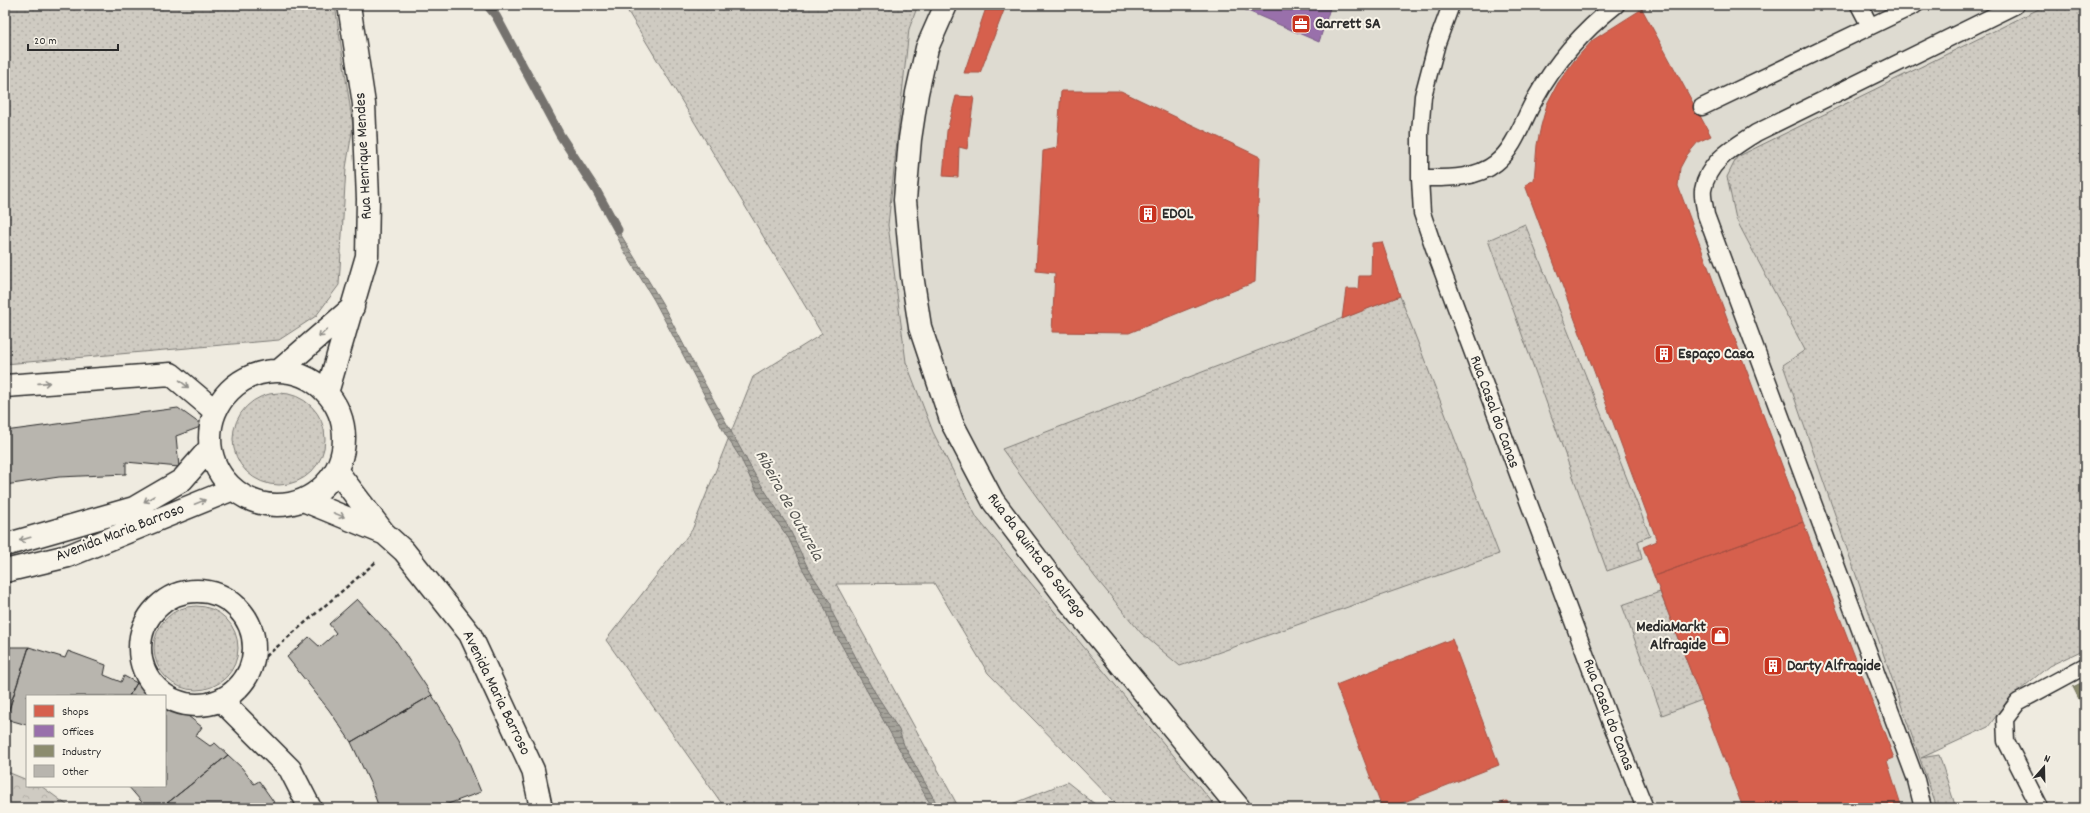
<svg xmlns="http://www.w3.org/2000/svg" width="2090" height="813" viewBox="0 0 2090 813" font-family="Dekko,sans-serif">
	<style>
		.built { fill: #dedbd1 }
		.grass { fill: url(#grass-dots); stroke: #7d7b76 }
		.park { fill: url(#park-crowns); stroke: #7d7b76 }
		.water { fill: url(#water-rules); stroke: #74726e }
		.shops { fill: #d6604d; stroke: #a35043 }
		.offices { fill: #9970ab; stroke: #785b85 }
		.industry { fill: #8c8c6e; stroke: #6f6f5a }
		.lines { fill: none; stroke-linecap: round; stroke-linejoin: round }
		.stream { stroke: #74726e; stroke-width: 9 }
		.building { fill: #b8b5ae; stroke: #2b2b2b }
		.lane-casing { stroke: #2b2b2b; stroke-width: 19 }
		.street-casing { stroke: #2b2b2b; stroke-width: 25 }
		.secondary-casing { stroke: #2b2b2b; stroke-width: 25 }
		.path { stroke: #2b2b2b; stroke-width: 2.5; stroke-dasharray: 4 3; stroke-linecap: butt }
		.lane { stroke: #f7f3e8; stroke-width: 16 }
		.street { stroke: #f7f3e8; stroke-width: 22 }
		.secondary { stroke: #f7f3e8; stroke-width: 22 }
		.oneway { stroke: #918f8a }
		.labels { text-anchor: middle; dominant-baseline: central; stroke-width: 4; stroke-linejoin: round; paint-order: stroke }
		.poi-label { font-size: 16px; font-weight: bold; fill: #2b2b2b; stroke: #f7f3e8; text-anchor: start }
		.street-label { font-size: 16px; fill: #2b2b2b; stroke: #f7f3e8 }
		.water-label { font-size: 17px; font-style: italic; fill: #555552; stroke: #f7f3e8 }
	</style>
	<defs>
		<pattern id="grass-dots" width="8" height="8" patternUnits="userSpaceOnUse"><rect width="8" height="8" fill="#cfcbc2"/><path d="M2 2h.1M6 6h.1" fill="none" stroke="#b2aea7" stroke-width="1.8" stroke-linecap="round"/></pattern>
		<pattern id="park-crowns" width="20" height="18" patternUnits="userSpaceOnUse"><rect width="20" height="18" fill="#cfcbc2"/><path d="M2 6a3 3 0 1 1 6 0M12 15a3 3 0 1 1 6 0" fill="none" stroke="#b2aea7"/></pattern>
		<pattern id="water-rules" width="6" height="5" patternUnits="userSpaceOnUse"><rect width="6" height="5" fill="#a4a29a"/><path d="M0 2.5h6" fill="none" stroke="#86847e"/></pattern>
	</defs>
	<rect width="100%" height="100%" fill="#efebe0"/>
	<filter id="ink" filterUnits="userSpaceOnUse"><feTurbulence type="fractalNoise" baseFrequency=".025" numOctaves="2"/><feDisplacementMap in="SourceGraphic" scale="8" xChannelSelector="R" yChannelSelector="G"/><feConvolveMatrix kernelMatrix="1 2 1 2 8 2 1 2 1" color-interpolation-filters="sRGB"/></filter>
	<g filter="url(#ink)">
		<path class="built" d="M 918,5 L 2048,5 L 1749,158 L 1950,808 L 1216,808 L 977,518 L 933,432 L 906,362 L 888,225 L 909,29 Z"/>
		<path class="grass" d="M 5,5 L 335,5 L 353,126 L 346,168 L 339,285 L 316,316 L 279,340 L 5,364 Z
			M 624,5 L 918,5 L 909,29 L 888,225 L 906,362 L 933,432 L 977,518 L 1217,808 L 1120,808 L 988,673 L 934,583 L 836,584 L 959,808 L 725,808 L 606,640 L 692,530 L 753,377 L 822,334 Z
			M 2047,5 L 2085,5 L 2085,649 L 2049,666 L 2008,700 L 1988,727 L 1921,758 L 1939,755 L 1956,808 L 1937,808 L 1783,365 L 1805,350 L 1736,219 L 1727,177 L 1737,157 Z
			M 1525,224 L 1650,536 L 1638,541 L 1642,559 L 1607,571 L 1488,240 Z
			M 1400,296 L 1499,554 L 1180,666 L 1141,633 L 1095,577 L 1002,449 Z
			M233 439a46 46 0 1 1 92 0a46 46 0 1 1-92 0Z
			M 1660,592 L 1702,700 L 1662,715 L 1622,605 Z
			M154 648a42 42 0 1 1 84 0a42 42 0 1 1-84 0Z
			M 1067,782 L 1100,808 L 1002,808 Z"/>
		<path class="park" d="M 5,771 L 27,780 L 27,786 L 41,786 L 71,808 L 5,808 Z"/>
		<path class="water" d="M 612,220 L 662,303 L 689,355 L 755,475 L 789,528 L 808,568 L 831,604 L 833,614 L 871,686 L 899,730 L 904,745 L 939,808 L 933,808 L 926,797 L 832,628 L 824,606 L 802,568 L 789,539 L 758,494 L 741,459 L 725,434 L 654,300 L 623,249 L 617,236 Z"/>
		<path class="shops" d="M 987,5 L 1006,5 L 980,73 L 964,73 Z
			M 1642,9 L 1711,136 L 1698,142 L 1687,155 L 1680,168 L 1678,186 L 1803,522 L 1654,576 L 1643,547 L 1657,541 L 1525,185 L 1534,180 L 1537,145 L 1541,126 L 1547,104 L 1558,83 L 1574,61 L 1593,40 Z
			M 1061,91 L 1121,91 L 1260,157 L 1255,282 L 1129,333 L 1052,332 L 1055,273 L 1036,271 L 1043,151 L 1057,148 Z
			M 956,96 L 974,97 L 967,149 L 959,147 L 958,177 L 943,176 L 947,131 Z
			M 1382,242 L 1400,296 L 1342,319 L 1346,289 L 1358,289 L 1359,276 L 1371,276 L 1372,243 Z
			M 1803,522 L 1894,758 L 1887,761 L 1902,808 L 1743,808 L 1654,576 Z
			M 1452,639 L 1499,765 L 1389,808 L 1382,808 L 1336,685 Z
			M 1507,801 L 1510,808 L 1488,808 Z"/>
		<path class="offices" d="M 1234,5 L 1331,5 L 1319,42 Z"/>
		<path class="industry" d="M 2085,681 L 2085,711 L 2073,687 Z"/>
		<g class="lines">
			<path class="stream" d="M 487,5 L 496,16 L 560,135 L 596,190 L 618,230"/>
		</g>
		<path class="building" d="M 178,408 L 203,426 L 176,436 L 179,467 L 126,462 L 126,474 L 59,477 L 5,485 L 5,431 Z
			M 357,599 L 396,641 L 432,695 L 351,742 L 329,710 L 287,657 L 309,637 L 320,647 L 336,633 L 329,624 Z
			M 5,647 L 29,647 L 6,719 L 5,719 Z
			M 29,647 L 65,658 L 68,651 L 106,665 L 104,675 L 121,682 L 124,676 L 137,683 L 129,696 L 27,696 L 27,725 L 6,719 Z
			M 137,683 L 154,696 L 129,696 Z
			M 432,695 L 459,739 L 481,792 L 437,808 L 379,808 L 371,785 L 351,742 Z
			M 165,704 L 171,708 L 174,705 L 202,727 L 196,736 L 210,746 L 215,743 L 228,755 L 161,808 L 147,808 L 128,786 L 165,786 Z
			M 228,755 L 242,768 L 254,784 L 259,781 L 278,808 L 161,808 Z"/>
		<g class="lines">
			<g class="lane-casing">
				<path id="lane" d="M 1451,5 L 1437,43 L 1423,96 L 1420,133 L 1420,178 L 1422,213 L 1436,254 L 1609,718 L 1645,808
					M 1859,5 L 1870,26
					M 1702,107 L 1915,5
					M 1420,178 C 1444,178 1475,180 1496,163 C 1515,148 1523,120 1535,99 C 1555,63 1584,30 1616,5
					M 1923,808 L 1916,780 L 1706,215 C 1705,207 1702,197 1703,190 C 1708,161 1733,148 1756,133 L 2016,5
					M 2040,808 L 2006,741 L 2005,719 L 2018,702 L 2085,666"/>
			</g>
			<g class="street-casing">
				<path id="street" d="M 280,370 L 353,307
					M210 438a67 67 0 1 1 134 0a67 67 0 1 1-134 0Z
					M 5,386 L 171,374 L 215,411
					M 327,393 L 367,256 L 368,199 L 364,104 L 349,5
					M 336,470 L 384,533 L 404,551 L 470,634 L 533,770 L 541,808
					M 303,500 L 383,533
					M 5,545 L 134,508 L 182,480 L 210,448
					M 5,571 L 68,556 L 233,489
					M140 648a57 57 0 1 1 114 0a57 57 0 1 1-114 0Z
					M 221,700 L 290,769 L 310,808"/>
			</g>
			<g class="secondary-casing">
				<path id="secondary" d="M 946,5 L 927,48 L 917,93 L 910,139 L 905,200 L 912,275 L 920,327 L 952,423 L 993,501 L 1068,600 L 1239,808"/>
			</g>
			<path class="path" d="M 250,670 L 377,561"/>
			<use href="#lane" class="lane"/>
			<use href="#street" class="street"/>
			<use href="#secondary" class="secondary"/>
		</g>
		<defs><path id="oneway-shaft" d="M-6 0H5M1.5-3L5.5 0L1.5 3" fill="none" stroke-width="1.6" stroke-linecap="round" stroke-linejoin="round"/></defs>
		<g class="oneway">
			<use href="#oneway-shaft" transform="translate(323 333) rotate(139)"/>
			<use href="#oneway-shaft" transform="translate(44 383) rotate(-4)"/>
			<use href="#oneway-shaft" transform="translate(184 384) rotate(40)"/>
			<use href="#oneway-shaft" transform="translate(149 499) rotate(150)"/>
			<use href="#oneway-shaft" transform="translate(200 502) rotate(-22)"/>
			<use href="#oneway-shaft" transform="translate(339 515) rotate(22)"/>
			<use href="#oneway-shaft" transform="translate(25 539) rotate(164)"/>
		</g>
	</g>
	<defs>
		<g id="office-square" transform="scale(1)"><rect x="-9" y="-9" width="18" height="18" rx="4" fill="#c8321e" stroke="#f7f3e8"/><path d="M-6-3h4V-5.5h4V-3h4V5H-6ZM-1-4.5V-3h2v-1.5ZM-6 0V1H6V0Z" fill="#fff"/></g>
		<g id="building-square" transform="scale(1)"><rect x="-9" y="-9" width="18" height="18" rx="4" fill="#c8321e" stroke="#f7f3e8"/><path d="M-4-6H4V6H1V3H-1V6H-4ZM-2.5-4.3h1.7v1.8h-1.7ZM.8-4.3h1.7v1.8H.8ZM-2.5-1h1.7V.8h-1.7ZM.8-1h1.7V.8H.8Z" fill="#fff"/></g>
		<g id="shop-square" transform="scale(1)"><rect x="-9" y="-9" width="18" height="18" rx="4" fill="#c8321e" stroke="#f7f3e8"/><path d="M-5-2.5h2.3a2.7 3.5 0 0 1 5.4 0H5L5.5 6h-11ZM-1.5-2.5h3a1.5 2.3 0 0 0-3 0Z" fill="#fff"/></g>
	</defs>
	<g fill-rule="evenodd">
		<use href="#office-square" x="1301" y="24"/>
		<use href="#building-square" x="1148" y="214"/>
		<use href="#building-square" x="1664" y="354"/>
		<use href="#shop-square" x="1720" y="636"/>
		<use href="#building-square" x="1773" y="666"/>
	</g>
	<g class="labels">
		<g class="poi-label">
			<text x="1315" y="24">Garrett SA</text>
			<text x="1162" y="214">EDOL</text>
			<text x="1678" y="354">Espaço Casa</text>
			<text x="1706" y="627" text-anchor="end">MediaMarkt<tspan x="1706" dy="18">Alfragide</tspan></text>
			<text x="1787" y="666">Darty Alfragide</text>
		</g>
		<g class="street-label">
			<text transform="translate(364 156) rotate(-93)">Rua Henrique Mendes</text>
			<text transform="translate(1494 412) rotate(70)">Rua Casal do Canas</text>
			<text transform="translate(120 533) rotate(-21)">Avenida Maria Barroso</text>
			<text transform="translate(1036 556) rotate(53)">Rua da Quinta do Salrego</text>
			<text transform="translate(496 693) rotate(64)">Avenida Maria Barroso</text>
			<text transform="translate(1608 715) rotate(69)">Rua Casal do Canas</text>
		</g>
		<g class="water-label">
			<text transform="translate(788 506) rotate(61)">Ribeira de Outurela</text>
		</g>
	</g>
	<rect width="2090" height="813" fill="none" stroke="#f7f3e8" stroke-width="20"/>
	<rect x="10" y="10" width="2070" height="793" fill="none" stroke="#2b2b2b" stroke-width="1.5" filter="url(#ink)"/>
	<rect x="26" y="695" width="140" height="92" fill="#f7f3e8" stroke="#a5a39c"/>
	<rect x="34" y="705" width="20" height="12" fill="#d6604d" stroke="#a5a39c"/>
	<text x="62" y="715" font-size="12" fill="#2b2b2b">Shops</text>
	<rect x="34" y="725" width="20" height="12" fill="#9970ab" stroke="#a5a39c"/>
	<text x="62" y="735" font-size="12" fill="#2b2b2b">Offices</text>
	<rect x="34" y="745" width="20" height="12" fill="#8c8c6e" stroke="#a5a39c"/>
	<text x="62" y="755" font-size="12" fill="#2b2b2b">Industry</text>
	<rect x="34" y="765" width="20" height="12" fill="#b8b5ae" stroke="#a5a39c"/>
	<text x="62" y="775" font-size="12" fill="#2b2b2b">Other</text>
	<g transform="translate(2044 767) rotate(20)" stroke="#f7f3e8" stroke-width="3" paint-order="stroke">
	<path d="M0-3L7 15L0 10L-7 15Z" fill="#2b2b2b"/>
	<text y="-6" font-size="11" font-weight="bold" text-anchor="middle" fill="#2b2b2b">N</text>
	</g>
	<path d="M28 44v6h90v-6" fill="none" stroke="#2b2b2b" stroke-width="2"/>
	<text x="34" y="44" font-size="12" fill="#2b2b2b" stroke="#f7f3e8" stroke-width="3" paint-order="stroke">20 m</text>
</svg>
